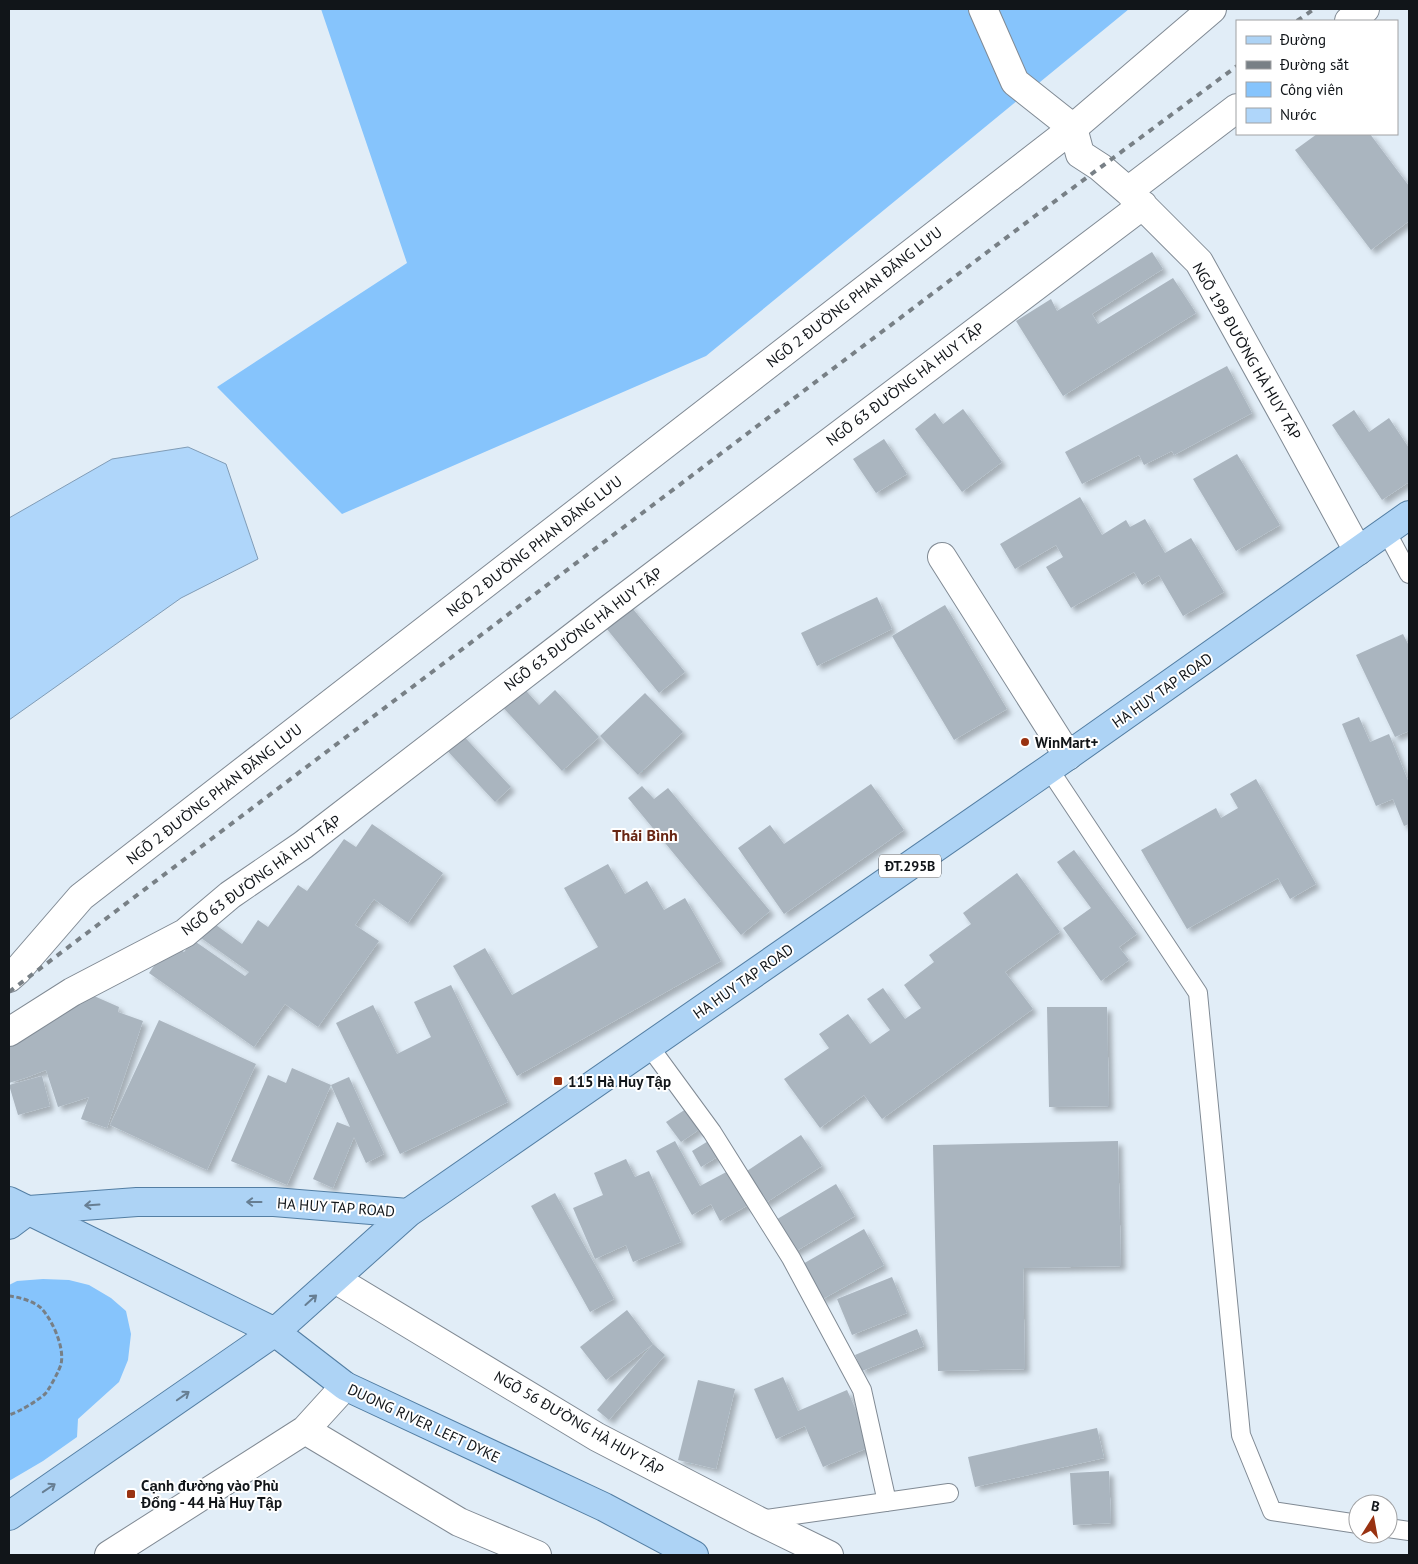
<svg xmlns="http://www.w3.org/2000/svg" width="1418" height="1564" viewBox="0 0 1418 1564" font-family="'PT Sans',sans-serif">
	<style>
		.green { fill: #86c4fc }
		.water { fill: #afd6fa; stroke: #809cb6 }
		.building { fill: #aab5bf; filter: url(#shadow) }
		.lines { fill: none; stroke-linecap: round; stroke-linejoin: round }
		.service-casing { stroke: #808a94; stroke-width: 20 }
		.minor-casing { stroke: #808a94; stroke-width: 30 }
		.tertiary-casing { stroke: #808a94; stroke-width: 30 }
		.primary-casing { stroke: #537ea3; stroke-width: 30 }
		.path { stroke: #777f86; stroke-width: 3; stroke-dasharray: 5 2.5; stroke-linecap: butt }
		.service { stroke: #fff; stroke-width: 18 }
		.minor { stroke: #fff; stroke-width: 28 }
		.tertiary { stroke: #fff; stroke-width: 28 }
		.primary { stroke: #add3f5; stroke-width: 28 }
		.rail { stroke: #788086; stroke-width: 4; stroke-dasharray: 6 6; stroke-linecap: butt }
		.oneway { stroke: #677e92 }
		.poi-dot { fill: #993211; stroke: #fff; stroke-width: 2 }
		.labels { text-anchor: middle; dominant-baseline: central; stroke-width: 4; stroke-linejoin: round; paint-order: stroke }
		.shield { fill: #fff; stroke: #585b5e; stroke-width: 1 }
		.shield-label { font-size: 14px; font-weight: bold; fill: #111519 }
		.street-label { font-size: 15px; fill: #111519; stroke: #fff }
		.poi-label { font-size: 15px; font-weight: bold; fill: #111519; stroke: #fff; text-anchor: start }
		.neighbourhood-label { font-size: 16px; font-weight: bold; fill: #682613; stroke: #fff }
	</style>
	<defs>
		<filter id="shadow"><feDropShadow dx="4.5" dy="4.5" stdDeviation="2.5" flood-color="#0004"/></filter>
	</defs>
	<rect width="100%" height="100%" fill="#e1edf7"/>
	<path class="green" d="M 321,9 L 1129,9 L 706,356 L 342,514 L 217,387 L 407,263 Z
		M 43,1279 L 69,1280 L 89,1285 L 111,1298 L 126,1311 L 131,1334 L 128,1360 L 119,1382 L 78,1419 L 77,1437 L 43,1461 L 9,1481 L 9,1285 L 17,1281 Z"/>
	<path class="water" d="M 188,447 L 226,464 L 258,559 L 181,598 L 9,720 L 9,518 L 112,459 Z"/>
	<path class="building" d="M 1317,134 L 1370,134 L 1409,186 L 1409,221 L 1371,250 L 1295,150 Z
		M 1152,252 L 1163,269 L 1092,314 L 1098,324 L 1173,278 L 1196,313 L 1063,396 L 1016,321 L 1051,299 L 1057,311 Z
		M 1227,366 L 1252,413 L 1174,455 L 1172,451 L 1144,465 L 1139,455 L 1082,484 L 1065,452 Z
		M 963,409 L 1002,462 L 962,492 L 915,429 L 935,413 L 943,424 Z
		M 1354,410 L 1369,432 L 1389,418 L 1409,448 L 1409,482 L 1382,500 L 1332,425 Z
		M 884,439 L 907,474 L 876,493 L 853,459 Z
		M 1237,454 L 1280,525 L 1236,551 L 1193,479 Z
		M 1080,497 L 1102,535 L 1126,520 L 1130,527 L 1145,519 L 1165,553 L 1191,538 L 1224,592 L 1183,616 L 1159,575 L 1142,585 L 1134,572 L 1071,608 L 1046,567 L 1063,557 L 1056,545 L 1015,569 L 1000,544 Z
		M 877,597 L 892,629 L 817,666 L 801,633 Z
		M 628,603 L 685,672 L 659,693 L 602,623 Z
		M 945,605 L 1007,709 L 954,740 L 892,636 Z
		M 1403,634 L 1409,646 L 1409,731 L 1395,737 L 1356,655 Z
		M 518,682 L 539,705 L 555,690 L 599,737 L 562,771 L 497,701 Z
		M 645,693 L 683,732 L 638,775 L 600,736 Z
		M 1359,717 L 1370,742 L 1389,734 L 1409,783 L 1409,824 L 1404,826 L 1393,799 L 1376,806 L 1342,724 Z
		M 458,730 L 511,787 L 495,802 L 442,745 Z
		M 1256,779 L 1316,884 L 1290,899 L 1278,878 L 1187,929 L 1141,850 L 1216,808 L 1221,818 L 1238,808 L 1230,794 Z
		M 871,784 L 904,830 L 784,914 L 738,848 L 770,825 L 784,844 Z
		M 642,786 L 654,799 L 668,788 L 770,911 L 741,935 L 628,798 Z
		M 372,824 L 443,873 L 408,923 L 374,899 L 355,925 L 379,941 L 318,1027 L 285,1004 L 254,1047 L 149,973 L 170,943 L 184,952 L 193,940 L 245,976 L 249,972 L 194,933 L 205,917 L 242,944 L 258,920 L 268,927 L 298,885 L 307,891 L 344,839 L 356,847 Z
		M 1074,850 L 1137,934 L 1119,947 L 1129,960 L 1101,981 L 1063,928 L 1091,908 L 1057,862 Z
		M 608,864 L 625,894 L 647,881 L 664,910 L 685,898 L 721,961 L 517,1076 L 453,966 L 485,948 L 512,995 L 598,947 L 564,888 Z
		M 1017,873 L 1060,932 L 1005,972 L 1033,1009 L 882,1119 L 864,1095 L 820,1128 L 784,1079 L 829,1048 L 819,1034 L 848,1014 L 870,1044 L 890,1030 L 867,999 L 883,988 L 905,1019 L 921,1008 L 904,985 L 934,962 L 929,955 L 971,924 L 963,913 Z
		M 451,985 L 508,1102 L 400,1154 L 336,1023 L 373,1005 L 397,1054 L 431,1037 L 414,1002 Z
		M 94,996 L 119,1007 L 118,1012 L 143,1021 L 107,1128 L 81,1119 L 89,1097 L 58,1107 L 46,1070 L 28,1077 L 9,1083 L 9,1042 L 72,1003 Z
		M 1047,1007 L 1107,1007 L 1109,1106 L 1049,1107 Z
		M 159,1020 L 256,1064 L 207,1170 L 110,1125 Z
		M 292,1068 L 331,1085 L 287,1185 L 231,1161 L 268,1075 L 286,1083 Z
		M 42,1076 L 50,1106 L 18,1115 L 9,1085 Z
		M 349,1077 L 384,1154 L 366,1163 L 354,1137 L 333,1188 L 313,1179 L 337,1122 L 350,1127 L 331,1085 Z
		M 686,1109 L 700,1129 L 681,1142 L 666,1122 Z
		M 801,1135 L 822,1166 L 764,1204 L 744,1173 Z
		M 710,1140 L 719,1156 L 701,1167 L 692,1151 Z
		M 675,1141 L 700,1186 L 732,1169 L 752,1203 L 720,1221 L 711,1204 L 692,1215 L 656,1151 Z
		M 1118,1141 L 1121,1266 L 1023,1268 L 1025,1369 L 938,1371 L 933,1145 Z
		M 626,1159 L 635,1177 L 649,1171 L 681,1242 L 633,1262 L 626,1245 L 595,1259 L 573,1208 L 603,1195 L 594,1173 Z
		M 836,1184 L 855,1216 L 793,1253 L 774,1221 Z
		M 555,1193 L 614,1299 L 590,1312 L 531,1206 Z
		M 864,1229 L 884,1265 L 821,1300 L 801,1265 Z
		M 892,1277 L 907,1313 L 852,1335 L 837,1299 Z
		M 627,1310 L 653,1344 L 665,1355 L 609,1420 L 597,1410 L 653,1344 L 606,1380 L 580,1347 Z
		M 917,1329 L 924,1346 L 862,1371 L 855,1355 Z
		M 783,1377 L 798,1411 L 847,1390 L 872,1446 L 823,1467 L 805,1426 L 776,1439 L 754,1389 Z
		M 698,1380 L 735,1389 L 716,1469 L 678,1460 Z
		M 1097,1428 L 1104,1458 L 975,1487 L 968,1457 Z
		M 1109,1471 L 1111,1523 L 1073,1525 L 1070,1473 Z"/>
	<g class="lines">
		<g class="service-casing">
			<path id="service" d="M 1386,531 L 1409,574
				M 1049,769 L 1198,993 L 1241,1435 L 1272,1511 L 1358,1524
				M 649,1046 L 712,1132 L 791,1258 L 862,1390 L 887,1502
				M 759,1520 L 949,1493
				M 1388,1528 L 1409,1531"/>
		</g>
		<g class="minor-casing">
			<path id="minor" d="M 983,9 L 1015,82 L 1073,128
				M 1349,21 L 1365,9
				M 1073,128 L 1080,154 L 1100,167 L 1128,191 L 1199,262 L 1291,428 L 1358,551
				M 1128,191 L 1237,108
				M 942,557 L 1068,756
				M 9,978 L 17,971 L 81,897 L 1073,128 L 1212,9
				M 9,1032 L 72,992 L 185,933 L 230,895 L 303,845 L 608,610 L 1143,205
				M 305,1430 L 459,1522 L 537,1555
				M 109,1555 L 305,1430 L 345,1386"/>
		</g>
		<g class="tertiary-casing">
			<path id="tertiary" d="M 335,1279 L 597,1437 L 757,1520 L 829,1555"/>
		</g>
		<g class="primary-casing">
			<path id="primary" d="M 9,1201 L 275,1332 L 345,1386 L 604,1507 L 694,1555
				M 9,1225 L 29,1210 L 137,1202 L 274,1202 L 408,1213
				M 9,1516 L 275,1332 L 408,1213 L 1049,769 L 1409,515"/>
		</g>
		<path class="path" d="M 9,1296 C 19,1297 33,1301 41,1308 C 52,1319 65,1348 61,1364 C 60,1369 49,1390 45,1394 C 37,1401 19,1412 9,1415"/>
		<use href="#service" class="service"/>
		<use href="#minor" class="minor"/>
		<use href="#tertiary" class="tertiary"/>
		<use href="#primary" class="primary"/>
		<path class="rail" d="M 1297,21 L 1314,9
			M 9,992 L 1035,216 L 1237,66"/>
	</g>
	<defs><path id="oneway-shaft" d="M-6 0H5M1.5-3L5.5 0L1.5 3" fill="none" stroke-width="1.6" stroke-linecap="round" stroke-linejoin="round" transform="scale(1.25)"/></defs>
	<g class="oneway">
		<use href="#oneway-shaft" transform="translate(254 1202) rotate(-180)"/>
		<use href="#oneway-shaft" transform="translate(92 1205) rotate(176)"/>
		<use href="#oneway-shaft" transform="translate(311 1300) rotate(-42)"/>
		<use href="#oneway-shaft" transform="translate(183 1396) rotate(-35)"/>
		<use href="#oneway-shaft" transform="translate(49 1488) rotate(-34)"/>
	</g>
	<g class="poi-dot">
		<circle cx="1025" cy="742" r="5"/>
		<rect x="553" y="1076" width="10" height="10" rx="2.5"/>
		<rect x="126" y="1489" width="10" height="10" rx="2.5"/>
	</g>
	<g class="labels">
		<rect class="shield" x="879" y="854.5" width="62" height="23" rx="4"/>
		<g class="shield-label">
			<text x="910" y="866">ĐT.295B</text>
		</g>
		<g class="street-label">
			<text transform="translate(854 297) rotate(-38)">NGÕ 2 ĐƯỜNG PHAN ĐĂNG LƯU</text>
			<text transform="translate(1247 351) rotate(60)">NGÕ 199 ĐƯỜNG HÀ HUY TẬP</text>
			<text transform="translate(905 384) rotate(-37)">NGÕ 63 ĐƯỜNG HÀ HUY TẬP</text>
			<text transform="translate(534 546) rotate(-38)">NGÕ 2 ĐƯỜNG PHAN ĐĂNG LƯU</text>
			<text transform="translate(583 629) rotate(-37)">NGÕ 63 ĐƯỜNG HÀ HUY TẬP</text>
			<text transform="translate(1162 690) rotate(-35)">HA HUY TAP ROAD</text>
			<text transform="translate(214 794) rotate(-38)">NGÕ 2 ĐƯỜNG PHAN ĐĂNG LƯU</text>
			<text transform="translate(261 875) rotate(-36)">NGÕ 63 ĐƯỜNG HÀ HUY TẬP</text>
			<text transform="translate(743 981) rotate(-35)">HA HUY TAP ROAD</text>
			<text transform="translate(336 1207) rotate(4)">HA HUY TAP ROAD</text>
			<text transform="translate(424 1423) rotate(25)">DUONG RIVER LEFT DYKE</text>
			<text transform="translate(579 1423) rotate(30)">NGÕ 56 ĐƯỜNG HÀ HUY TẬP</text>
		</g>
		<g class="poi-label">
			<text x="1035" y="742">WinMart+</text>
			<text x="568" y="1081">115 Hà Huy Tập</text>
			<text x="141" y="1485">Cạnh đường vào Phù<tspan x="141" dy="17">Đổng - 44 Hà Huy Tập</tspan></text>
		</g>
		<g class="neighbourhood-label">
			<text x="645" y="835">Thái Bình</text>
		</g>
	</g>
	<rect width="1418" height="1564" fill="none" stroke="#111519" stroke-width="20"/>
	<rect x="1236" y="20" width="162" height="115" fill="#ffffff" stroke="#a0a1a3"/>
	<rect x="1246" y="36" width="25" height="8" fill="#add3f5" stroke="#a0a1a3"/>
	<text x="1280" y="45" font-size="15" fill="#111519">Đường</text>
	<rect x="1246" y="61" width="25" height="8" fill="#788086" stroke="#a0a1a3"/>
	<text x="1280" y="70" font-size="15" fill="#111519">Đường sắt</text>
	<rect x="1246" y="82" width="25" height="15" fill="#86c4fc" stroke="#a0a1a3"/>
	<text x="1280" y="95" font-size="15" fill="#111519">Công viên</text>
	<rect x="1246" y="108" width="25" height="15" fill="#afd6fa" stroke="#a0a1a3"/>
	<text x="1280" y="120" font-size="15" fill="#111519">Nước</text>
	<g transform="translate(1373 1519) rotate(11)"><circle r="24" fill="#ffffff" stroke="#a0a1a3"/>
	<path d="M0-4L9 19L0 12L-9 19Z" fill="#993211"/>
	<text y="-8" font-size="14" font-weight="bold" text-anchor="middle" fill="#111519">B</text>
	</g>
</svg>
